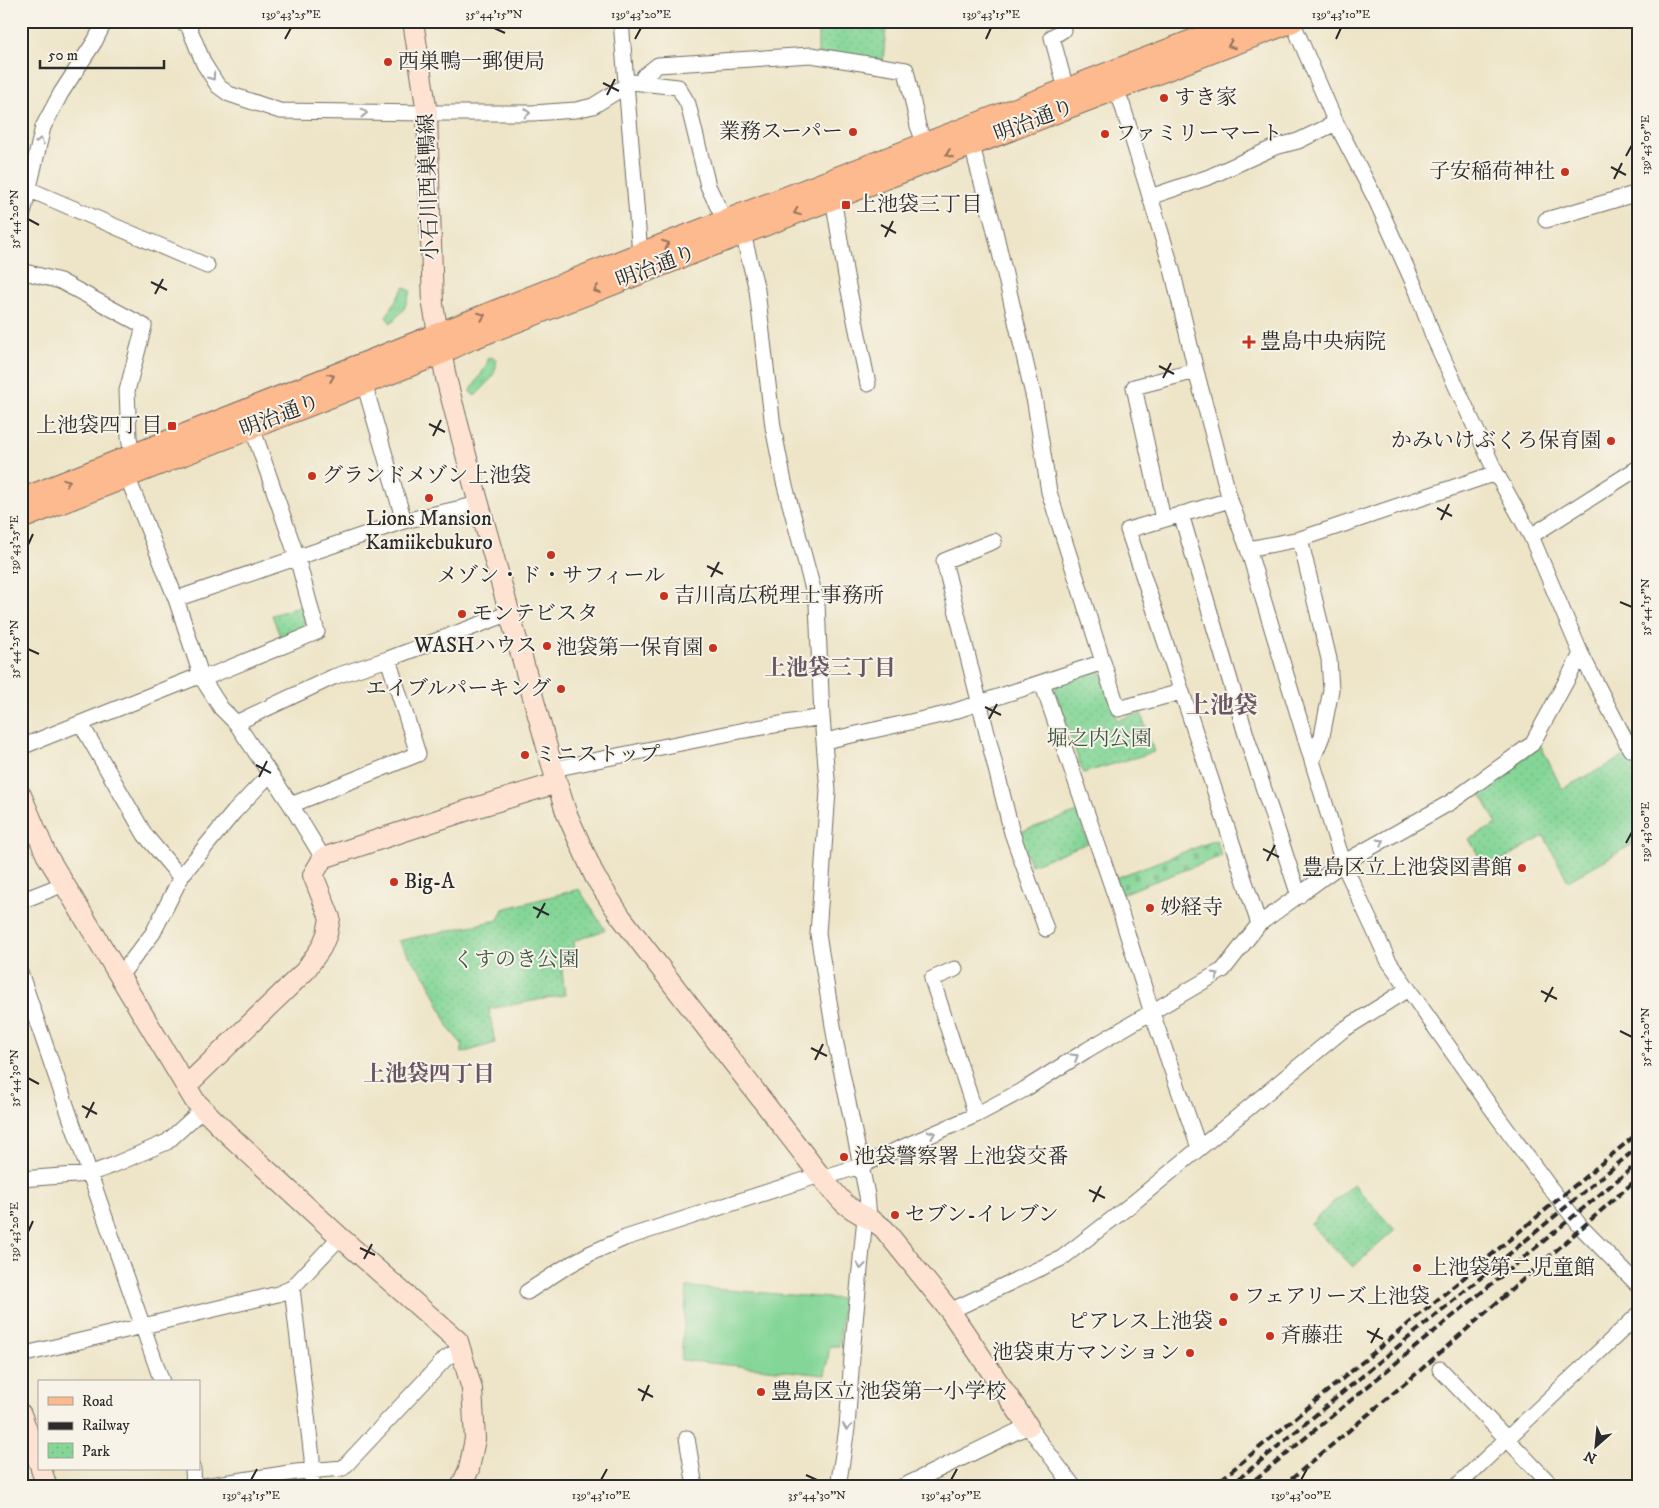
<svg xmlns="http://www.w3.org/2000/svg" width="1659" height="1508" viewBox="0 0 1659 1508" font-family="'IM FELL DW Pica','Noto Serif JP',serif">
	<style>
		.grass { fill: url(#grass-tufts); stroke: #588061 }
		.cemetery { fill: url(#cemetery-stones); stroke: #588061 }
		.park { fill: url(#park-dots); stroke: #588061 }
		.garden { fill: #84d697; stroke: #588061 }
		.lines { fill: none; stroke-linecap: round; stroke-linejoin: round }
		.street-casing { stroke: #6f6c62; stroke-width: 17 }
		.secondary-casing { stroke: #6f6c62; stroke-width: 22 }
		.primary-casing { stroke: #6f6c62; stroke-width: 24 }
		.street { stroke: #fff; stroke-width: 15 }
		.secondary { stroke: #fee3d2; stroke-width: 20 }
		.primary { stroke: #fcba8e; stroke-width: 22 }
		.rail { stroke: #2b2b2b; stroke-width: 4; stroke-dasharray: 8 4; stroke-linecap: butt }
		.oneway { stroke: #94725c }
		.oneway2 { stroke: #a0a0a0 }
		.ticks { fill: none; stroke: #2b2b2b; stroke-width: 2 }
		.poi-dot { fill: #c8321e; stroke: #f7f3e8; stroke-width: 2 }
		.labels { text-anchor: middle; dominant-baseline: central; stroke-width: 4; stroke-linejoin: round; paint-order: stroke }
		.poi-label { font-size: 21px; fill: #2b2b2b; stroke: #f7f3e8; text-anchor: start }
		.street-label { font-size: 21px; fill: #2b2b2b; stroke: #f7f3e8 }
		.park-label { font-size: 21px; fill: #415646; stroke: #f7f3e8 }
		.neighbourhood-label { font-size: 22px; font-weight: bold; fill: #695665; stroke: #f7f3e8 }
		.quarter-label { font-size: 24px; font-weight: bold; fill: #695665; stroke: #f7f3e8 }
		.neatline { fill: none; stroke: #2b2b2b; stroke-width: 2 }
		.ticks-label { font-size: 12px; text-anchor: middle; fill: #2b2b2b }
	</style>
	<defs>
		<pattern id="grass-tufts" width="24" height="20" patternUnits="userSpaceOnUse" patternTransform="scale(1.25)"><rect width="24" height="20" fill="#84d697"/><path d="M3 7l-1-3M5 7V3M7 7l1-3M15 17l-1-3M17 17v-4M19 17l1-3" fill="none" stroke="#72b882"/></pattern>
		<pattern id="cemetery-stones" width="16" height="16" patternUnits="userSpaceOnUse" patternTransform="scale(1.25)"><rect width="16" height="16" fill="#84d697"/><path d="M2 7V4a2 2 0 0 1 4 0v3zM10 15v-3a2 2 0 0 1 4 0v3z" fill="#72b882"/></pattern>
		<pattern id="park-dots" width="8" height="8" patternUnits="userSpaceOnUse" patternTransform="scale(1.25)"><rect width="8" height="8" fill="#84d697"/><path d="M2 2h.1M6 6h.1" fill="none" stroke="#72b882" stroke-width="1.8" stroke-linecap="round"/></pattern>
	</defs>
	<rect width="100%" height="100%" fill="#f7f3e8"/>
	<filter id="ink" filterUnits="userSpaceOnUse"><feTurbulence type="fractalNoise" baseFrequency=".02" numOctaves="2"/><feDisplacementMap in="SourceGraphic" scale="10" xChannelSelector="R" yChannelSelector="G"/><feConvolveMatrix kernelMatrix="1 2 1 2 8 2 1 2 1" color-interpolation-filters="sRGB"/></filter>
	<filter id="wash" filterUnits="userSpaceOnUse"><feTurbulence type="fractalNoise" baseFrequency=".0096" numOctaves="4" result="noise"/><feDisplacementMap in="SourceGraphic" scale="20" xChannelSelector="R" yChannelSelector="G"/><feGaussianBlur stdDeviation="1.12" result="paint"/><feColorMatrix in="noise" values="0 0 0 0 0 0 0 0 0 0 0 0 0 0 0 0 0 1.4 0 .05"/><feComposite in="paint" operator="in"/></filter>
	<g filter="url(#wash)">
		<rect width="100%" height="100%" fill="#eee5c8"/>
		<path class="grass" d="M 404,287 L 411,291 L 404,309 L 391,323 L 386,317 Z
			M 489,357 L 496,359 C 498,375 486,385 475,396 L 470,392 L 486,366 Z"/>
		<path class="cemetery" d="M 1216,840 L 1222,856 L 1121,894 L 1115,878 Z"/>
		<path class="park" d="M 818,21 L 841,21 L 841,27 L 886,29 L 883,60 L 818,54 Z
			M 301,606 L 307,630 L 281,639 L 272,615 Z
			M 1100,669 L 1117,720 L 1141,713 L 1154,752 L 1083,773 L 1053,685 Z
			M 1541,746 L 1562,789 L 1625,756 L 1630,761 L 1638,756 L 1638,841 L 1568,881 L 1544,836 L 1486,869 L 1469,839 L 1497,824 L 1478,789 Z
			M 1078,812 L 1088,843 L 1031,865 L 1017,833 Z
			M 579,889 L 605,930 L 574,941 L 576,960 L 561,963 L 565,995 L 489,1009 L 495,1043 L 462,1053 L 462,1044 L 450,1030 L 428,980 L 398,941 L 498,920 L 503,909 Z
			M 1353,1184 L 1395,1230 L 1353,1267 L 1310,1224 Z"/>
		<path class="garden" d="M 687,1287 L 843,1299 L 839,1346 L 830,1346 L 825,1375 L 681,1360 Z"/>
	</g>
	<g filter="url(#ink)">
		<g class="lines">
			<g class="street-casing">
				<path id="street" d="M 180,21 L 188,25 L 204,64 L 218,86 L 229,94 L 280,111 L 427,113 L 533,113 L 576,110 L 593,106 L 632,82 L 678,87 L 688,104 L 708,186 L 719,209 L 726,221
					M 621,21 L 640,254
					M 1063,30 L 1052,37 L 1066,89
					M 1112,81 L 1122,104 L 1172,269 L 1196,371 L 1230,500 L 1248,549 L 1343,863 L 1388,960 L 1497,1116 L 1551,1189 L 1581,1227 L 1638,1285
					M 644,83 L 644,76 L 658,65 L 811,55 L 906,70 L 918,126 L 925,144
					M 972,146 L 994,227 L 1035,403 L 1049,492 L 1118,709 L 1181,692
					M 28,189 L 207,266
					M 1150,197 L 1209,177 L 1275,147 L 1298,141 L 1336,123
					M 833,198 L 846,276 L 868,384
					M 1546,220 L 1638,193
					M 21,222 L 43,127 L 61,93 L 95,41 L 105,21
					M 743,234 L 757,290 L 773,427 L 784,482 L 817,604 L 822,717 L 828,791 L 818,934 L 836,1044 L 867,1195 L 869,1218
					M 21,271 L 60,281 L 144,326 L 127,391 L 129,437 L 132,456
					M 364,383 L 404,521
					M 127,476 L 176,599 L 202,678 L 221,708 L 236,723 L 291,805 L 323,858
					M 1230,500 L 1128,530 L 1259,924
					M 1181,514 L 1247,738 L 1299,896
					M 1163,519 L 1134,387 L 1196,371
					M 1531,536 L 1638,468
					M 1300,539 L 1329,659 L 1331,690 L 1322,736 L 1312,761
					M 994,541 L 944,561 L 1012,833 L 1046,929
					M 1248,549 L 1300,539 L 1496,473
					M 176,599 L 404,521 L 479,504
					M 1581,654 L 1630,749 L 1638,743
					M 1042,683 L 1117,901 L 1152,1013 L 1199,1148
					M 236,723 L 333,677 L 388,659 L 510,613
					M 81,724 L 145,835 L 181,878
					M 825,741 L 946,714 L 1103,662
					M 21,747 L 194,678 L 212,675 L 317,632 L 297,557 L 252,427
					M 553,769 L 745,730 L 822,717
					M 291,805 L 418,754 L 388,659
					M 21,901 L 64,884
					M 955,969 L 932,979 L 976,1115
					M 21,975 L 162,1382
					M 119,977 L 153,933 L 182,875 L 234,812 L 270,774
					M 822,1178 L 860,1166 L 976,1115 L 1025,1089 L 1087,1050 L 1223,970 L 1259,924 L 1343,863 L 1451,802 L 1532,744 L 1581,654 L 1531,536 L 1496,473 L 1433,336 L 1417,291 L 1375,198 L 1336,123 L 1292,21
					M 21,1179 L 89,1174 L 111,1166 L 167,1142 L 203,1109
					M 292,1288 L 312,1458 L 312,1487
					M 527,1292 L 564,1268 L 591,1253 L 625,1238 L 820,1175
					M 950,1311 L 1062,1258 L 1133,1203 L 1343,1030 L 1408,989
					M 21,1355 L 278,1294 L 292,1288 L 340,1237
					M 1440,1369 L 1553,1487
					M 687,1438 L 695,1487
					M 193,1469 L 194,1487
					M 197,1487 L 296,1472 L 343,1468 L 446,1358 L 461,1349
					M 838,1487 L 847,1428 L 853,1343 L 865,1217
					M 902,1487 L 1028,1426 L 1074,1487
					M 1456,1487 L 1638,1315"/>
			</g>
			<g class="secondary-casing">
				<path id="secondary" d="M 413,21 L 427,113 L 433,305 L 446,378 L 477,497 L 557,783 L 566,812 L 595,877 L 621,917 L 822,1178 C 829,1186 836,1195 844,1203 C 856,1214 872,1218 884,1229 L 950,1311 L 1028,1426
					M 21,795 L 46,854 L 195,1101 L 229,1135 L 340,1237 L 458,1341 L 472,1389 L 475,1439 L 469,1469 L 461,1487
					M 186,1086 L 305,971 L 321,948 L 327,934 L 330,918 L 313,875 L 323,858 L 465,811 L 557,783
					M 21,1414 L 39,1463
					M 41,1469 L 47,1487"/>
			</g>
			<g class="primary-casing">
				<path id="primary" d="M 21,500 L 640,254 L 1244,21
					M 21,518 L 441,353 L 470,339 L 1115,89 L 1293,21"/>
			</g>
			<use href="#street" class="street"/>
			<use href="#secondary" class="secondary"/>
			<use href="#primary" class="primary"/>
			<path class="rail" d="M 1212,1487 L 1638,1133
				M 1229,1487 L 1638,1147
				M 1246,1487 L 1638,1163
				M 1282,1487 L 1416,1374 L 1638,1178"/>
		</g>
		<defs><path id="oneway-chevron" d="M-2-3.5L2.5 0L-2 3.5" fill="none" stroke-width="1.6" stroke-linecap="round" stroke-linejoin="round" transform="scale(1.25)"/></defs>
		<g class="oneway">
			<use href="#oneway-chevron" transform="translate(1231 45) rotate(159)"/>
			<use href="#oneway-chevron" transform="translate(949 154) rotate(159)"/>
			<use href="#oneway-chevron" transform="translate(797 212) rotate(158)"/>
			<use href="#oneway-chevron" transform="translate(666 244) rotate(-21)"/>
			<use href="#oneway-chevron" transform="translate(597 290) rotate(159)"/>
			<use href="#oneway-chevron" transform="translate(482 316) rotate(-21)"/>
			<use href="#oneway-chevron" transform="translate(331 377) rotate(-22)"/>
			<use href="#oneway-chevron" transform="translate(67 482) rotate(-22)"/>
		</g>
		<g class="oneway2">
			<use href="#oneway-chevron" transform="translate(212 77) rotate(55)"/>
			<use href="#oneway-chevron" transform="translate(364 113)"/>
			<use href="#oneway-chevron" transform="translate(527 113) rotate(-1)"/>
			<use href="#oneway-chevron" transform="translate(40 141) rotate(-77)"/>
			<use href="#oneway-chevron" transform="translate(1381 842) rotate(-30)"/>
			<use href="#oneway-chevron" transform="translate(1216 975) rotate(-31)"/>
			<use href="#oneway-chevron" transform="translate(1075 1057) rotate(-32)"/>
			<use href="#oneway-chevron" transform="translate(932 1134) rotate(-24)"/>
			<use href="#oneway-chevron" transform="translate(861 1266) rotate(96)"/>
			<use href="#oneway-chevron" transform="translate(847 1427) rotate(96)"/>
		</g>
	</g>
	<path class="ticks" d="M 494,28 L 505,33M 285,39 L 291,28M 635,39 L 641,28M 986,39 L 991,28M 1336,39 L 1341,28M 603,83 L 619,91M 607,95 L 615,79M 1626,156 L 1632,145M 1611,167 L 1626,175M 1614,179 L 1622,163M 28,219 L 39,225M 881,225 L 896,233M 885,237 L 893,221M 151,282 L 167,290M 155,294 L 163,279M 1159,366 L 1174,374M 1163,378 L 1171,363M 429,424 L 445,432M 433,436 L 441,420M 1437,508 L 1452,516M 1441,520 L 1449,504M 28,545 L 33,534M 707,566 L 723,574M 711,577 L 719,562M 1620,602 L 1632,607M 28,649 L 39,654M 985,707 L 1001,715M 989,719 L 997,704M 256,765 L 271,773M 259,777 L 267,761M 1626,843 L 1632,832M 1263,849 L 1279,857M 1267,861 L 1275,845M 533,907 L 549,915M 537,918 L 545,903M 1541,991 L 1557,999M 1545,1002 L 1553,987M 1620,1031 L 1632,1037M 811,1048 L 827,1056M 815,1060 L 823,1044M 28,1078 L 39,1084M 82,1106 L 97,1114M 86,1118 L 94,1102M 1089,1190 L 1105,1198M 1093,1202 L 1101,1186M 28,1232 L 33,1221M 360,1248 L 375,1255M 364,1259 L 372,1244M 1367,1331 L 1383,1339M 1371,1343 L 1379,1328M 638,1389 L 653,1397M 642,1401 L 649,1385M 806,1475 L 817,1480M 251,1480 L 257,1469M 601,1480 L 607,1469M 951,1480 L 957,1469M 1301,1480 L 1307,1469"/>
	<g class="poi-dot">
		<circle cx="388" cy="62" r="5"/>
		<circle cx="1164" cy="98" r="5"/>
		<circle cx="853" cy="132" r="5"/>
		<circle cx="1105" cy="134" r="5"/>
		<circle cx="1565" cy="172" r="5"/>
		<rect x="841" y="200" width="10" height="10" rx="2.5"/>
		<path d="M1246.5 334.5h5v5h5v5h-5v5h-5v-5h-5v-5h5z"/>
		<rect x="167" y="421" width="10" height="10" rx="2.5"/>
		<circle cx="1611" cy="441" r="5"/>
		<circle cx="312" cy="476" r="5"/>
		<circle cx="429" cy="498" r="5"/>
		<circle cx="551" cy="555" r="5"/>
		<circle cx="664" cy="596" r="5"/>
		<circle cx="462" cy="614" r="5"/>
		<circle cx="547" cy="646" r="5"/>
		<circle cx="713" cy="648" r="5"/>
		<circle cx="561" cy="689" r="5"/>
		<circle cx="525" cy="755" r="5"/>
		<circle cx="1522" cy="868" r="5"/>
		<circle cx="394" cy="882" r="5"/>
		<circle cx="1150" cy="908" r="5"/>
		<circle cx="844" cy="1157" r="5"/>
		<circle cx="895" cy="1215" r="5"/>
		<circle cx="1417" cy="1268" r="5"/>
		<circle cx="1234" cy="1297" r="5"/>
		<circle cx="1223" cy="1322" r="5"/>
		<circle cx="1270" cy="1336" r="5"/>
		<circle cx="1190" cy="1353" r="5"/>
		<circle cx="761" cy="1392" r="5"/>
	</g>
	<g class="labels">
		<g class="poi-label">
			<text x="398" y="62">西巣鴨一郵便局</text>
			<text x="1174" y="98">すき家</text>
			<text x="843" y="132" text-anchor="end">業務スーパー</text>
			<text x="1115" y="134">ファミリーマート</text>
			<text x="1555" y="172" text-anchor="end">子安稲荷神社</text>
			<text x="856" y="205">上池袋三丁目</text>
			<text x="1260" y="342">豊島中央病院</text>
			<text x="162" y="426" text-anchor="end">上池袋四丁目</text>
			<text x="1601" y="441" text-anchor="end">かみいけぶくろ保育園</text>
			<text x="322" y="476">グランドメゾン上池袋</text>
			<text x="429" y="519" text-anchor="middle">Lions Mansion<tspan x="429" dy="24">Kamiikebukuro</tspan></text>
			<text x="551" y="576" text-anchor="middle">メゾン・ド・サフィール</text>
			<text x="674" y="596">吉川高広税理士事務所</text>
			<text x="472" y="614">モンテビスタ</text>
			<text x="537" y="646" text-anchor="end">WASHハウス</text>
			<text x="703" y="648" text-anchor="end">池袋第一保育園</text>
			<text x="551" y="689" text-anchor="end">エイブルパーキング</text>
			<text x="535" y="755">ミニストップ</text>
			<text x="1512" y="868" text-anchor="end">豊島区立上池袋図書館</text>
			<text x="404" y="882">Big-A</text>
			<text x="1160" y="908">妙経寺</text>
			<text x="854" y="1157">池袋警察署 上池袋交番</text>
			<text x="905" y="1215">セブン-イレブン</text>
			<text x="1427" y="1268">上池袋第二児童館</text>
			<text x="1244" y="1297">フェアリーズ上池袋</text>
			<text x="1213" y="1322" text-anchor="end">ピアレス上池袋</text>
			<text x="1280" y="1336">斉藤荘</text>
			<text x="1180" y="1353" text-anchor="end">池袋東方マンション</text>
			<text x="771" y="1392">豊島区立 池袋第一小学校</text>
		</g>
		<g class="street-label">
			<text transform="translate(1034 121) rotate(-21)">明治通り</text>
			<text transform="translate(429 187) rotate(-92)">小石川西巣鴨線</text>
			<text transform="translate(656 267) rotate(-21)">明治通り</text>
			<text transform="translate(280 416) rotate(-21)">明治通り</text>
		</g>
		<g class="park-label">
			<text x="1099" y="739">堀之内公園</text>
			<text x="516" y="960">くすのき公園</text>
		</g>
		<g class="neighbourhood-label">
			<text x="830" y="668">上池袋三丁目</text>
			<text x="429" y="1074">上池袋四丁目</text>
		</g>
		<g class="quarter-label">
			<text x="1222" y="706">上池袋</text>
		</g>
	</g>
	<rect width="1659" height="1508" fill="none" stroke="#f7f3e8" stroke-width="55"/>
	<rect x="38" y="1380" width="162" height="90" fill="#f7f3e8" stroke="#a5a39c"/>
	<rect x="48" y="1397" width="25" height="8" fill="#fcba8e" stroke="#a5a39c"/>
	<text x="82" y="1406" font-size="15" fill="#2b2b2b">Road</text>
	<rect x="48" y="1422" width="25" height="8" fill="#2b2b2b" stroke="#a5a39c"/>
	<text x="82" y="1430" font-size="15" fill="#2b2b2b">Railway</text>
	<rect x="48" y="1443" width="25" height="15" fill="url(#park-dots)" stroke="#a5a39c"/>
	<text x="82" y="1456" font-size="15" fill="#2b2b2b">Park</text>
	<g transform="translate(1596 1446) rotate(207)" stroke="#f7f3e8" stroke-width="4" paint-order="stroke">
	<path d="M0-4L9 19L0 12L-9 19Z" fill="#2b2b2b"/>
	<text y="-8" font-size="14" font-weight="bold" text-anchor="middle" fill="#2b2b2b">N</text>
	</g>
	<path d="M40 60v8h124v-8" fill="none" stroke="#2b2b2b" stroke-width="2.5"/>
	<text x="48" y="60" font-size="15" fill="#2b2b2b" stroke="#f7f3e8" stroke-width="4" paint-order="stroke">50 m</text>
	<rect x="28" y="28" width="1604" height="1452" class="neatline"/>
	<g class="ticks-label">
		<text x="291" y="18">139°43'25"E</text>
		<text x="494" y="18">35°44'15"N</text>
		<text x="641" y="18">139°43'20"E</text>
		<text x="991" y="18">139°43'15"E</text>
		<text x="1341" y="18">139°43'10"E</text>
		<text transform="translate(1645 145) rotate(-90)" y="4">139°43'05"E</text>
		<text transform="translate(14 219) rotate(-90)" y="4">35°44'20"N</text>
		<text transform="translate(14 545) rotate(-90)" y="4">139°43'25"E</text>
		<text transform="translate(1645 607) rotate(-90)" y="4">35°44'15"N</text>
		<text transform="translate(14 649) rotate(-90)" y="4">35°44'25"N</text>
		<text transform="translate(1645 832) rotate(-90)" y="4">139°43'00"E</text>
		<text transform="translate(1645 1037) rotate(-90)" y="4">35°44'20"N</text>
		<text transform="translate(14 1078) rotate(-90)" y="4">35°44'30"N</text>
		<text transform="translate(14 1232) rotate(-90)" y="4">139°43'20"E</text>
		<text x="251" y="1499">139°43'15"E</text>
		<text x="601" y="1499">139°43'10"E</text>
		<text x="817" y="1499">35°44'30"N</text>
		<text x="951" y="1499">139°43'05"E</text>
		<text x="1301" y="1499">139°43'00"E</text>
	</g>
</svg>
